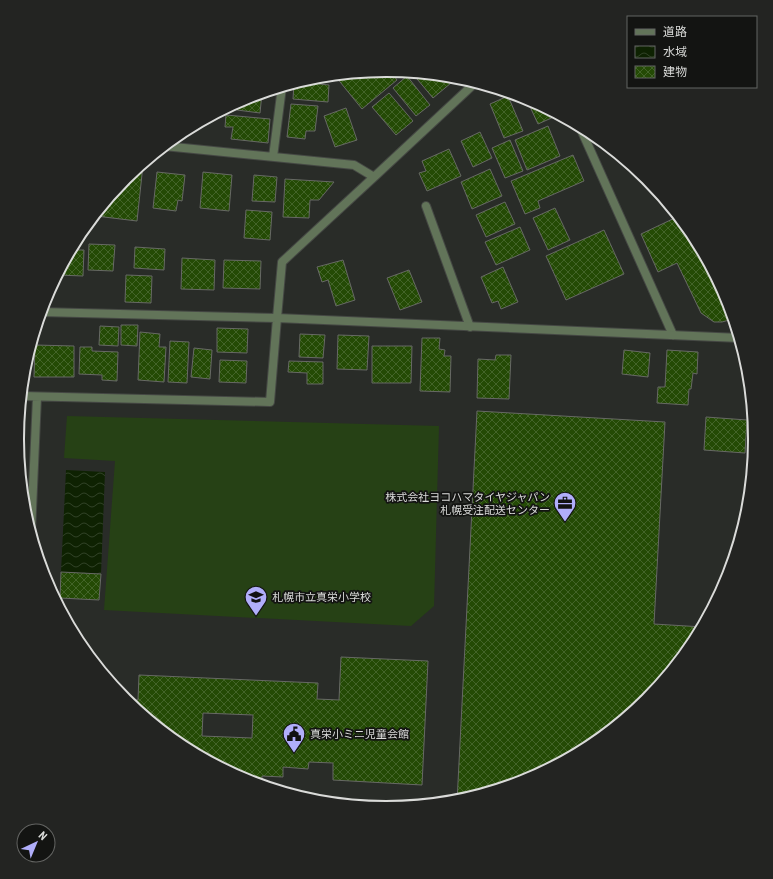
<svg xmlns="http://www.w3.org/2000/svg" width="773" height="879" viewBox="0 0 773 879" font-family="'Roboto Condensed','Noto Sans JP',sans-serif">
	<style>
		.garden { fill: #264115 }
		.water { fill: url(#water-waves) }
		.building { fill: url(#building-cross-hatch); stroke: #676965; fill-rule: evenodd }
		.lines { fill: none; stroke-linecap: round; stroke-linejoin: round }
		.service-casing { stroke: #454844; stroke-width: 10 }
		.minor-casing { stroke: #454844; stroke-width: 10 }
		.service { stroke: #627459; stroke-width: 8 }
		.minor { stroke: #627459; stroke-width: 8 }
		.labels { text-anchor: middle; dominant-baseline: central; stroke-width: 3.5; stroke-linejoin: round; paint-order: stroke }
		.poi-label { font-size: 11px; fill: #dadbd9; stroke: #131412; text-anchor: start }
		.rim { fill: none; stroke: #dadbd9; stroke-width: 2 }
	</style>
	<defs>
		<pattern id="water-waves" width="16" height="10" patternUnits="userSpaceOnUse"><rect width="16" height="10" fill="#0e2202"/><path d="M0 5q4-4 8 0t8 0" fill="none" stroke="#304226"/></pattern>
		<pattern id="building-cross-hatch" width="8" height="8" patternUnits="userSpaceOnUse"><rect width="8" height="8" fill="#244a05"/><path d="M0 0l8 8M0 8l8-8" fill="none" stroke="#436429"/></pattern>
	</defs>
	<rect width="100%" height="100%" fill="#292c28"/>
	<path class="garden" d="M 67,416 L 439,426 L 434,606 L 411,626 L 104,610 L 115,461 L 64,458 Z"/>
	<path class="water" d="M 66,470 L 105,472 L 101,574 L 61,572 Z"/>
	<path class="building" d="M 387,70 L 390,70 L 397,80 L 362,109 L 336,77 L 339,75 Z
		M 412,73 L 445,76 L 451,83 L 433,98 Z
		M 407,76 L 430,105 L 416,116 L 393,88 Z
		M 315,77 L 320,77 L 319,84 L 329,85 L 328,102 L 293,99 L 294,83 Z
		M 262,93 L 260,113 L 237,110 L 238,102 L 245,98 Z
		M 389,93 L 413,121 L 396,135 L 372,107 Z
		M 508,96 L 523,131 L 504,138 L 490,104 Z
		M 526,98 L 554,112 L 556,116 L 538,124 Z
		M 291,104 L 318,106 L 315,131 L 306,131 L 305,139 L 287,137 Z
		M 346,108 L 357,140 L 335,147 L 324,116 Z
		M 226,115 L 270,119 L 268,143 L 231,139 L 233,127 L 225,127 Z
		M 548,126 L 560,156 L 527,170 L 515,140 Z
		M 480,132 L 492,158 L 473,167 L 461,141 Z
		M 510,140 L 523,171 L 505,178 L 492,148 Z
		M 449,149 L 461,176 L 427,191 L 419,173 L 426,171 L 422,161 Z
		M 573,155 L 584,181 L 538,201 L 540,208 L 525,214 L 511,181 Z
		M 141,165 L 143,165 L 137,221 L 96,216 L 97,213 L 125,178 Z
		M 490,169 L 502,196 L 472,209 L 461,182 Z
		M 157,172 L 185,175 L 182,201 L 178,200 L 176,211 L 153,208 Z
		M 203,172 L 232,175 L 229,211 L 200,208 Z
		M 254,175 L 277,177 L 275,202 L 252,201 Z
		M 285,179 L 334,182 L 319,200 L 310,200 L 309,218 L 283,217 Z
		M 505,202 L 515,224 L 486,237 L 476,215 Z
		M 555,208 L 570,240 L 548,250 L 533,218 Z
		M 246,210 L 272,212 L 270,240 L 244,238 Z
		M 679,216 L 694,234 L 728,298 L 734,317 L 729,320 L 722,322 L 714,322 L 701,313 L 677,263 L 658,272 L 641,234 Z
		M 520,227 L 530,250 L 496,265 L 485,242 Z
		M 604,230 L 624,274 L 566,300 L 546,256 Z
		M 89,244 L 115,245 L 113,271 L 88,270 Z
		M 135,247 L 165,249 L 164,270 L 134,268 Z
		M 71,250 L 84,250 L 83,276 L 58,275 Z
		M 182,258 L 215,260 L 214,290 L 181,289 Z
		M 224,260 L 261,261 L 260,289 L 223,288 Z
		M 343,260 L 355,300 L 336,306 L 328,280 L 322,282 L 317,267 Z
		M 503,267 L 518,302 L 501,309 L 498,301 L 492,303 L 481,277 Z
		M 409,270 L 422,302 L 400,310 L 387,278 Z
		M 126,275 L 152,276 L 151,303 L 125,302 Z
		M 121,325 L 138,325 L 137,346 L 121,345 Z
		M 100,326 L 119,327 L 118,346 L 99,345 Z
		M 217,328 L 248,329 L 247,353 L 217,352 Z
		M 140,332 L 160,334 L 159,347 L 166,347 L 164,382 L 138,380 Z
		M 300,334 L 325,335 L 323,358 L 299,357 Z
		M 338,335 L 369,336 L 367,370 L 337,369 Z
		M 422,338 L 440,338 L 439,349 L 445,350 L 444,356 L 451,356 L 450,392 L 420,391 Z
		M 170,341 L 189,342 L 187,383 L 168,382 Z
		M 35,345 L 74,346 L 74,377 L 34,377 Z
		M 372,346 L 412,346 L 411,383 L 372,383 Z
		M 80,347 L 92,347 L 92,351 L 118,352 L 117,381 L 102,380 L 102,375 L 79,374 Z
		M 194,348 L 212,350 L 210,379 L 191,377 Z
		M 30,349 L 28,364 L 25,364 Z
		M 624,350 L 650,353 L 648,377 L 622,374 Z
		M 667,350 L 698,352 L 697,374 L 693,373 L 691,389 L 689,389 L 688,405 L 657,403 L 658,387 L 665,387 Z
		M 496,355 L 511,355 L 509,399 L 477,398 L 478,359 L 495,360 Z
		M 220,360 L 247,361 L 246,383 L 219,382 Z
		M 289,361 L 323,362 L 323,384 L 307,384 L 307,373 L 288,372 Z
		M 477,411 L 665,422 L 654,624 L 703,627 L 694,645 L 648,701 L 592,747 L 528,781 L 459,802 L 457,802 Z
		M 706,417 L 747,420 L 745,453 L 704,450 Z
		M 61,572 L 101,574 L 99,600 L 60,598 Z
		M 341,657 L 428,661 L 422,785 L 333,780 L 333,763 L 309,762 L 308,769 L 283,767 L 283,777 L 262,776 L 262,782 L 245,781 L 181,747 L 124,700 L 138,700 L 139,675 L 318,683 L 317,699 L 339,700 ZM 203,713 L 253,715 L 252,738 L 202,736 Z
		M 104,675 L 111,676 L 111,684 Z"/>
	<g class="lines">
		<g class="service-casing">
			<path id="service" d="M 579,125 L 673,335
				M 426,206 L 470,327"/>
		</g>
		<g class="minor-casing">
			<path id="minor" d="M 273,157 L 282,87
				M 374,177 L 476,82
				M 41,312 L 277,318 L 282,262 L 374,177 L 354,165 L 164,146
				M 21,396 L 270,402 L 277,318 L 740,338
				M 31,533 L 37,397"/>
		</g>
		<use href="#service" class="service"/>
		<use href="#minor" class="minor"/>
	</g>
	<defs>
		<g id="office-pin" transform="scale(1.15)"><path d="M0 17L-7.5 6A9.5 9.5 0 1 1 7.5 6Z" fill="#b0aefa" stroke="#131412"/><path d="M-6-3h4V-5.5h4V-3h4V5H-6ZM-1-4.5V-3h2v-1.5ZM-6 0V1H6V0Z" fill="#111"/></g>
		<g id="school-pin" transform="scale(1.15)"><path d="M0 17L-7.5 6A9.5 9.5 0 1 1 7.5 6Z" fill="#b0aefa" stroke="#131412"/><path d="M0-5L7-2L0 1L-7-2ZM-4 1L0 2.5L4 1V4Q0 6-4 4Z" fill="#111"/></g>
		<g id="civic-pin" transform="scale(1.15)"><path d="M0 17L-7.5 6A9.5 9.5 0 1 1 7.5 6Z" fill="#b0aefa" stroke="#131412"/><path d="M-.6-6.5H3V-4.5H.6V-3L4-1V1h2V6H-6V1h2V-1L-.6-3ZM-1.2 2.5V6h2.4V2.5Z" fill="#111"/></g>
	</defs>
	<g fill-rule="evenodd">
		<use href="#office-pin" x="565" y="503"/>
		<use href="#school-pin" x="256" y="597"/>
		<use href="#civic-pin" x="294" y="734"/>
	</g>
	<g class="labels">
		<g class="poi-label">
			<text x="550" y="497" text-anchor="end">株式会社ヨコハマタイヤジャパン<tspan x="550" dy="13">札幌受注配送センター</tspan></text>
			<text x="272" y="597">札幌市立真栄小学校</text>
			<text x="310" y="734">真栄小ミニ児童会館</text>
		</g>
	</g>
	<path d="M0 0H773V879H0ZM24 439a362 362 0 1 1 724 0a362 362 0 1 1-724 0Z" fill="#232422" fill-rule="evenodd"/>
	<path class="rim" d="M24 439a362 362 0 1 1 724 0a362 362 0 1 1-724 0Z"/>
	<rect x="627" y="16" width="130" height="72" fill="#131412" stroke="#636462"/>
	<rect x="635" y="29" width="20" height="6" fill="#627459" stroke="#636462"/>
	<text x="663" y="36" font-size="12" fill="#dadbd9">道路</text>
	<rect x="635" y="46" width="20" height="12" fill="url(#water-waves)" stroke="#636462"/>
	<text x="663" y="56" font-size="12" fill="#dadbd9">水域</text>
	<rect x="635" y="66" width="20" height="12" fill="url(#building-cross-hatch)" stroke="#636462"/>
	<text x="663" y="76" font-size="12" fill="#dadbd9">建物</text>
	<g transform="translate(36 843) rotate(44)"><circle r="19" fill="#131412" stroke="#636462"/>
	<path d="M0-3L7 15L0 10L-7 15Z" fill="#b0aefa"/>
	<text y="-6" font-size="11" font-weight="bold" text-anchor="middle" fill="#dadbd9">N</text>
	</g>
</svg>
